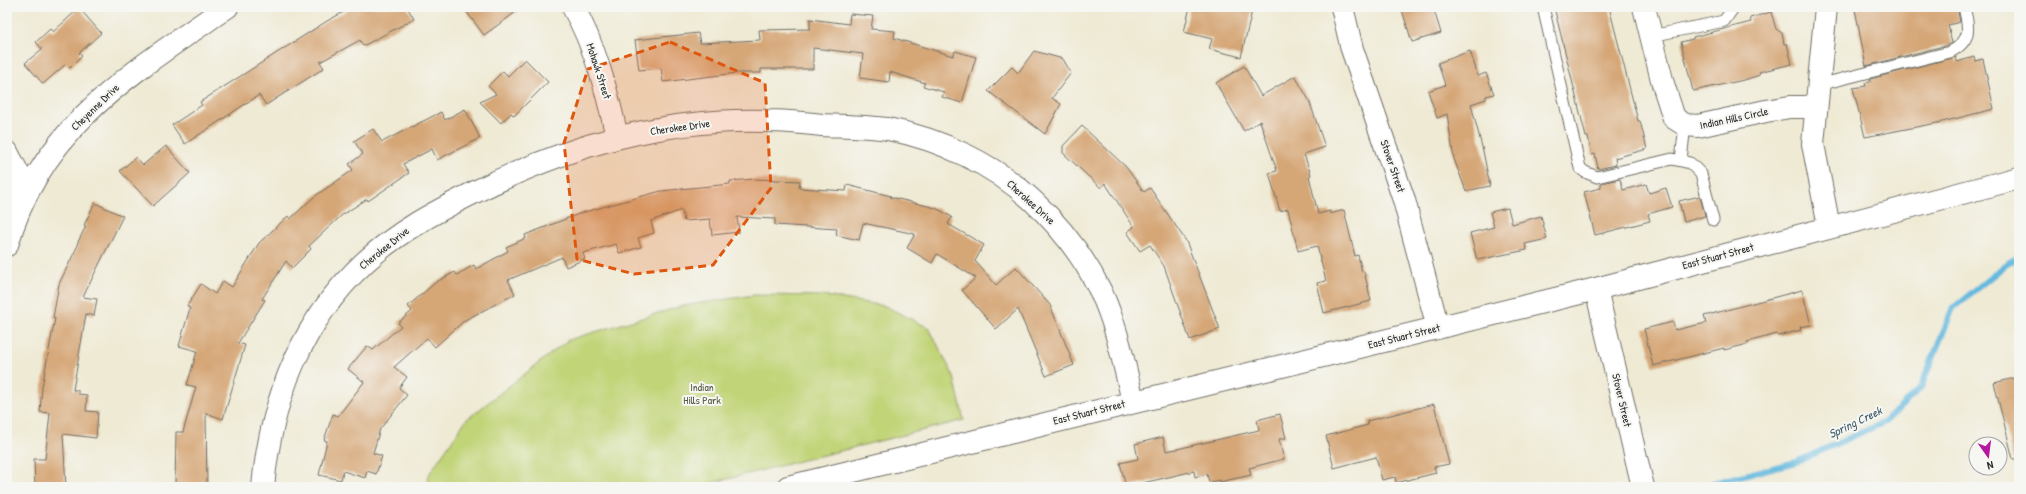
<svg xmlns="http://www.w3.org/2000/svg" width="2026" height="494" viewBox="0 0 2026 494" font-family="'Patrick Hand',sans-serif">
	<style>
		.green { fill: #c1d477; stroke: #768051 }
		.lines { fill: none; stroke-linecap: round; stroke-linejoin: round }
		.stream { stroke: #62b8de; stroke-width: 6 }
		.building { fill: #d5a676 }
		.lane-casing { stroke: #706e66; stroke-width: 13 }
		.street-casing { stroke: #706e66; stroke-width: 24 }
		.lane { stroke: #fff; stroke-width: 11 }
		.street { stroke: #fff; stroke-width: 22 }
		.marked { fill: #df570e; fill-opacity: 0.2; stroke: #df570e; stroke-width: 3; stroke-dasharray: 8 5; stroke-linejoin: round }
		.labels { text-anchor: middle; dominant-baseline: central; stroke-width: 4; stroke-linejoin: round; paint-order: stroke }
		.street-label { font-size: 11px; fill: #2b2b2b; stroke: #f6f6f2 }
		.park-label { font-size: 11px; fill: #50553e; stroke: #f6f6f2 }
		.water-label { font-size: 12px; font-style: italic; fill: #3e5c6a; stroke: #f6f6f2 }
	</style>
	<rect width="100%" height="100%" fill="#f6f6f2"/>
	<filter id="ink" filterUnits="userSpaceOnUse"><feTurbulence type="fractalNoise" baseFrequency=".025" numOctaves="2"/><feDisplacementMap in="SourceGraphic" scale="8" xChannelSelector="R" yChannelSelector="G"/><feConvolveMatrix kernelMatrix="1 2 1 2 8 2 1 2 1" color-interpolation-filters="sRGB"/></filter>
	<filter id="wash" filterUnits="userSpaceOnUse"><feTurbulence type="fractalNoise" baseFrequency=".012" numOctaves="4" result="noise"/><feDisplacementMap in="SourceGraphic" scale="16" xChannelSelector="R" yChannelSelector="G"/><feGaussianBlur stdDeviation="0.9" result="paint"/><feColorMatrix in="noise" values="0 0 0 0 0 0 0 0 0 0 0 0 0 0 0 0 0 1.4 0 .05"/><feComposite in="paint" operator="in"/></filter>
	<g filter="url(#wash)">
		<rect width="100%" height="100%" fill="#efead4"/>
		<path class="green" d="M 754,295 L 826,296 L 885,306 L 929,328 L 954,377 L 964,420 L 695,487 L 430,487 L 427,477 L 466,420 L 568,340 L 682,306 Z"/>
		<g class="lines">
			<path class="stream" d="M 1697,487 L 1796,462 L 1885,422 L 1921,387 L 1953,308 L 2008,263 L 2019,257"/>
		</g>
		<g id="blocks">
			<path class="building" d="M 353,7 L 407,7 L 414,19 L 363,46 L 360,40 L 320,62 L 324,68 L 266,105 L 259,95 L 185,144 L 172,125 L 202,105 L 200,102 L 327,21 Z
				M 463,7 L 523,7 L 484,35 Z
				M 1190,7 L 1253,7 L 1241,57 L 1209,49 L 1212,39 L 1184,32 Z
				M 1401,7 L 1433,7 L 1441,33 L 1412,42 Z
				M 1554,7 L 1609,7 L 1638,121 L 1640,121 L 1647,149 L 1615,158 L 1616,165 L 1598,169 L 1595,154 L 1592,155 L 1588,137 L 1586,137 Z
				M 1865,7 L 1957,7 L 1960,22 L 1948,25 L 1952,43 L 1947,45 L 1866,66 L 1855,9 Z
				M 79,8 L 101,33 L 79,53 L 82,56 L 70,68 L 66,64 L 43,84 L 25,63 L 42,49 L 36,42 L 50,29 L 53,32 Z
				M 1771,12 L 1776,29 L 1782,33 L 1784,44 L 1787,44 L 1792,64 L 1759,72 L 1760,75 L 1744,80 L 1693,91 L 1681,42 L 1693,39 L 1693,37 L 1751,22 L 1750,18 Z
				M 850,14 L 873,16 L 871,29 L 895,31 L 894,38 L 953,56 L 955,51 L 976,57 L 962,103 L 942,97 L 944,92 L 923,86 L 925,83 L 890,72 L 889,82 L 860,78 L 863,54 L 813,48 L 813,69 L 761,69 L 761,73 L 737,73 L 663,82 L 661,68 L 639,70 L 635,40 L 698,33 L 700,43 L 760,40 L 759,30 L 810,29 L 810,19 L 849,24 Z
				M 1034,51 L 1063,59 L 1071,73 L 1052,98 L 1061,104 L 1045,134 L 988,91 L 1012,67 L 1018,73 Z
				M 1470,51 L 1478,76 L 1486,73 L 1494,94 L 1486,96 L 1486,99 L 1471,104 L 1483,151 L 1490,186 L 1466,191 L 1454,159 L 1447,114 L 1437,118 L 1428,91 L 1445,85 L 1438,63 Z
				M 1956,57 L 1957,62 L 1974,57 L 1975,61 L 1983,59 L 1994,109 L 1942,122 L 1865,137 L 1853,88 L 1866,86 L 1865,83 L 1870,82 L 1870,79 Z
				M 525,59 L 548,82 L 514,116 L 511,113 L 501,123 L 480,102 L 496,94 L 488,86 L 503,71 L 508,76 Z
				M 1244,66 L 1261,96 L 1295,76 L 1309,100 L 1325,147 L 1304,154 L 1311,175 L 1309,176 L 1318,214 L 1330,211 L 1330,214 L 1344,210 L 1355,256 L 1358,255 L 1362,272 L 1364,271 L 1371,301 L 1324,313 L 1317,283 L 1326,281 L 1317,246 L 1298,251 L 1288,209 L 1280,211 L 1269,173 L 1277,171 L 1260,121 L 1244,131 L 1216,83 Z
				M 465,109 L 480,138 L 437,160 L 432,149 L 403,164 L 409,173 L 368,201 L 367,199 L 342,215 L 309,246 L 311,249 L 292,268 L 286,261 L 262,299 L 265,300 L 238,343 L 245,345 L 223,419 L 206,413 L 207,487 L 175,487 L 176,432 L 183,432 L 196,387 L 187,385 L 197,351 L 179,346 L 190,308 L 187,306 L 201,284 L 215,294 L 223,281 L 232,287 L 259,243 L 288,216 L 290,219 L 315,196 L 353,170 L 349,164 L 363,154 L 354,141 L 373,129 L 382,142 L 441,112 L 445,120 Z
				M 1082,126 L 1126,167 L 1144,192 L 1150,188 L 1186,241 L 1220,329 L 1190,340 L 1164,266 L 1150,245 L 1140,251 L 1127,232 L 1134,227 L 1105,183 L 1101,188 L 1063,153 L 1063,146 Z
				M 166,146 L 190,173 L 153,206 L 120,171 L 136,157 L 143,165 Z
				M 755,179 L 800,181 L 799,188 L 846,191 L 847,185 L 891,196 L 890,197 L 936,208 L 952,217 L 948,224 L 984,245 L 975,261 L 996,285 L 1016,267 L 1050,305 L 1074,365 L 1046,376 L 1018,309 L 996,329 L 962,290 L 976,278 L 937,254 L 932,263 L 907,248 L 915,234 L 863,223 L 859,240 L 836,235 L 837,229 L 775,225 L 775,219 L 737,217 L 739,232 L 712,235 L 710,219 L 684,221 L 682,210 L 651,221 L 654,233 L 638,238 L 641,247 L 619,253 L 616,244 L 583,253 L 585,259 L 566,267 L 562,257 L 508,280 L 515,294 L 465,320 L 435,347 L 427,338 L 394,367 L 407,377 L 399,388 L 407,395 L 380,429 L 373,453 L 382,456 L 376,474 L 367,471 L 365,478 L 343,471 L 341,480 L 319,475 L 327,441 L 324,440 L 333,414 L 338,416 L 364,382 L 348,369 L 367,346 L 373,350 L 401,326 L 398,323 L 412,311 L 408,306 L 436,282 L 455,272 L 457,275 L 474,265 L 476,269 L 508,251 L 506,247 L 526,238 L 525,235 L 581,213 L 661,191 L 730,184 L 730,181 Z
				M 1620,179 L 1623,190 L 1646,184 L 1649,193 L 1666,188 L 1672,207 L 1648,214 L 1650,221 L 1595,235 L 1584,192 L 1601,188 L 1601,183 Z
				M 1700,196 L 1705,216 L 1684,222 L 1679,201 Z
				M 95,203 L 123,216 L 83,297 L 97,299 L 94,316 L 86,314 L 73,390 L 78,390 L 78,394 L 87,395 L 86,411 L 98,412 L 96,438 L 63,434 L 66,487 L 35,487 L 34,459 L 45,459 L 50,413 L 40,412 L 42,387 L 55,318 L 53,318 L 59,284 L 78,245 L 77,244 L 86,226 L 84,225 Z
				M 1508,208 L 1512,224 L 1541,216 L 1547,239 L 1525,244 L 1527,250 L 1477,260 L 1470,233 L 1494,227 L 1490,212 Z
				M 1802,290 L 1811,325 L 1800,327 L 1801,330 L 1778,336 L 1777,334 L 1747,342 L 1748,344 L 1724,350 L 1724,348 L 1653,366 L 1644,329 L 1673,322 L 1675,330 L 1706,323 L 1704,316 Z
				M 2019,377 L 2019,459 L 2013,459 L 1994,383 Z
				M 1434,404 L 1449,464 L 1434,467 L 1436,473 L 1396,483 L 1395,477 L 1382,480 L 1376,457 L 1334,468 L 1326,436 L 1368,425 L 1367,421 Z
				M 1280,414 L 1286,438 L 1279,439 L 1284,459 L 1249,468 L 1251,475 L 1220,482 L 1220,480 L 1209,482 L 1207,474 L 1195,477 L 1194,471 L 1126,487 L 1120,463 L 1138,459 L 1135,444 L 1163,437 L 1166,451 L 1177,449 L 1259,430 L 1257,420 Z"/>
		</g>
	</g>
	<g filter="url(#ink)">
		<use href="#blocks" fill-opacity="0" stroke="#706e66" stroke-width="1"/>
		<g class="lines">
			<g class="lane-casing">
				<path id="lane" d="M 1543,7 L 1580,168 L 1585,172 L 1597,177 L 1672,159 L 1690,163 L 1701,174 L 1713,220
					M 1651,36 L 1724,21 L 1734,7
					M 1818,85 L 1950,52 C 1972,41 1969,28 1964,7
					M 1681,160 L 1685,125"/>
			</g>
			<g class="street-casing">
				<path id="street" d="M 573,7 C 596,48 607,92 617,137
					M 1342,7 L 1352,49 L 1404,200 L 1438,328
					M 1644,7 L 1663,84 L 1674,118 L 1685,125 L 1698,126 L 1766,111 L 1790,107 L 1815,107
					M 1826,7 L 1813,144 L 1829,227
					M 7,152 L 28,192 L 7,196
					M 7,245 C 40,127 133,72 227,7
					M 1596,289 L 1643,487
					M 263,487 C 271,400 300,323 365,262 C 400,230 435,212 477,191 C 570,145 663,118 767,121 C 785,121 804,123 822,125 C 844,126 866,126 888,129 C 940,139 993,164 1032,200 C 1060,226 1084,257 1101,292 C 1117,326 1124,365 1133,401
					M 788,487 L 1596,289 L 2019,178"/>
			</g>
			<use href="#lane" class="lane"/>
			<use href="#street" class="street"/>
		</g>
	</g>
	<path class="marked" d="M 670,42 L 765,83 L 771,188 L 713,265 L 634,274 L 577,259 L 564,143 L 588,69 Z"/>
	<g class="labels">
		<g class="street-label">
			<text transform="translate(599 71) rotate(72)">Mohawk Street</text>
			<text transform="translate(95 107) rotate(-44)">Cheyenne Drive</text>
			<text transform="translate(1734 118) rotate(-12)">Indian Hills Circle</text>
			<text transform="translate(680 127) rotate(-8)">Cherokee Drive</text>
			<text transform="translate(1393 166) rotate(71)">Stover Street</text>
			<text transform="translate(1031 202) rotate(42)">Cherokee Drive</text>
			<text transform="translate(384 248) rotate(-39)">Cherokee Drive</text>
			<text transform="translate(1718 256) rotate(-15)">East Stuart Street</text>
			<text transform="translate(1404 336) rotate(-14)">East Stuart Street</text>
			<text transform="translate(1622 400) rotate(77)">Stover Street</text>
			<text transform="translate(1089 412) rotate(-14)">East Stuart Street</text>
		</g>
		<g class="park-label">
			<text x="702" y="387">Indian<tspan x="702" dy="13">Hills Park</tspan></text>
		</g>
		<g class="water-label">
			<text transform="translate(1855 422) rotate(-26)">Spring Creek</text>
		</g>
	</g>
	<rect width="2026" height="494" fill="none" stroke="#f6f6f2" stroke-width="24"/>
	<g transform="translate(1988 456) rotate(166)"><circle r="19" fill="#f6f6f2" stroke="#a5a5a2"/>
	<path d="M0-3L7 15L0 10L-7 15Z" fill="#b5179e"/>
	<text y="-6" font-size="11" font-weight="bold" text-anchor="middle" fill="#2b2b2b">N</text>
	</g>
</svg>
